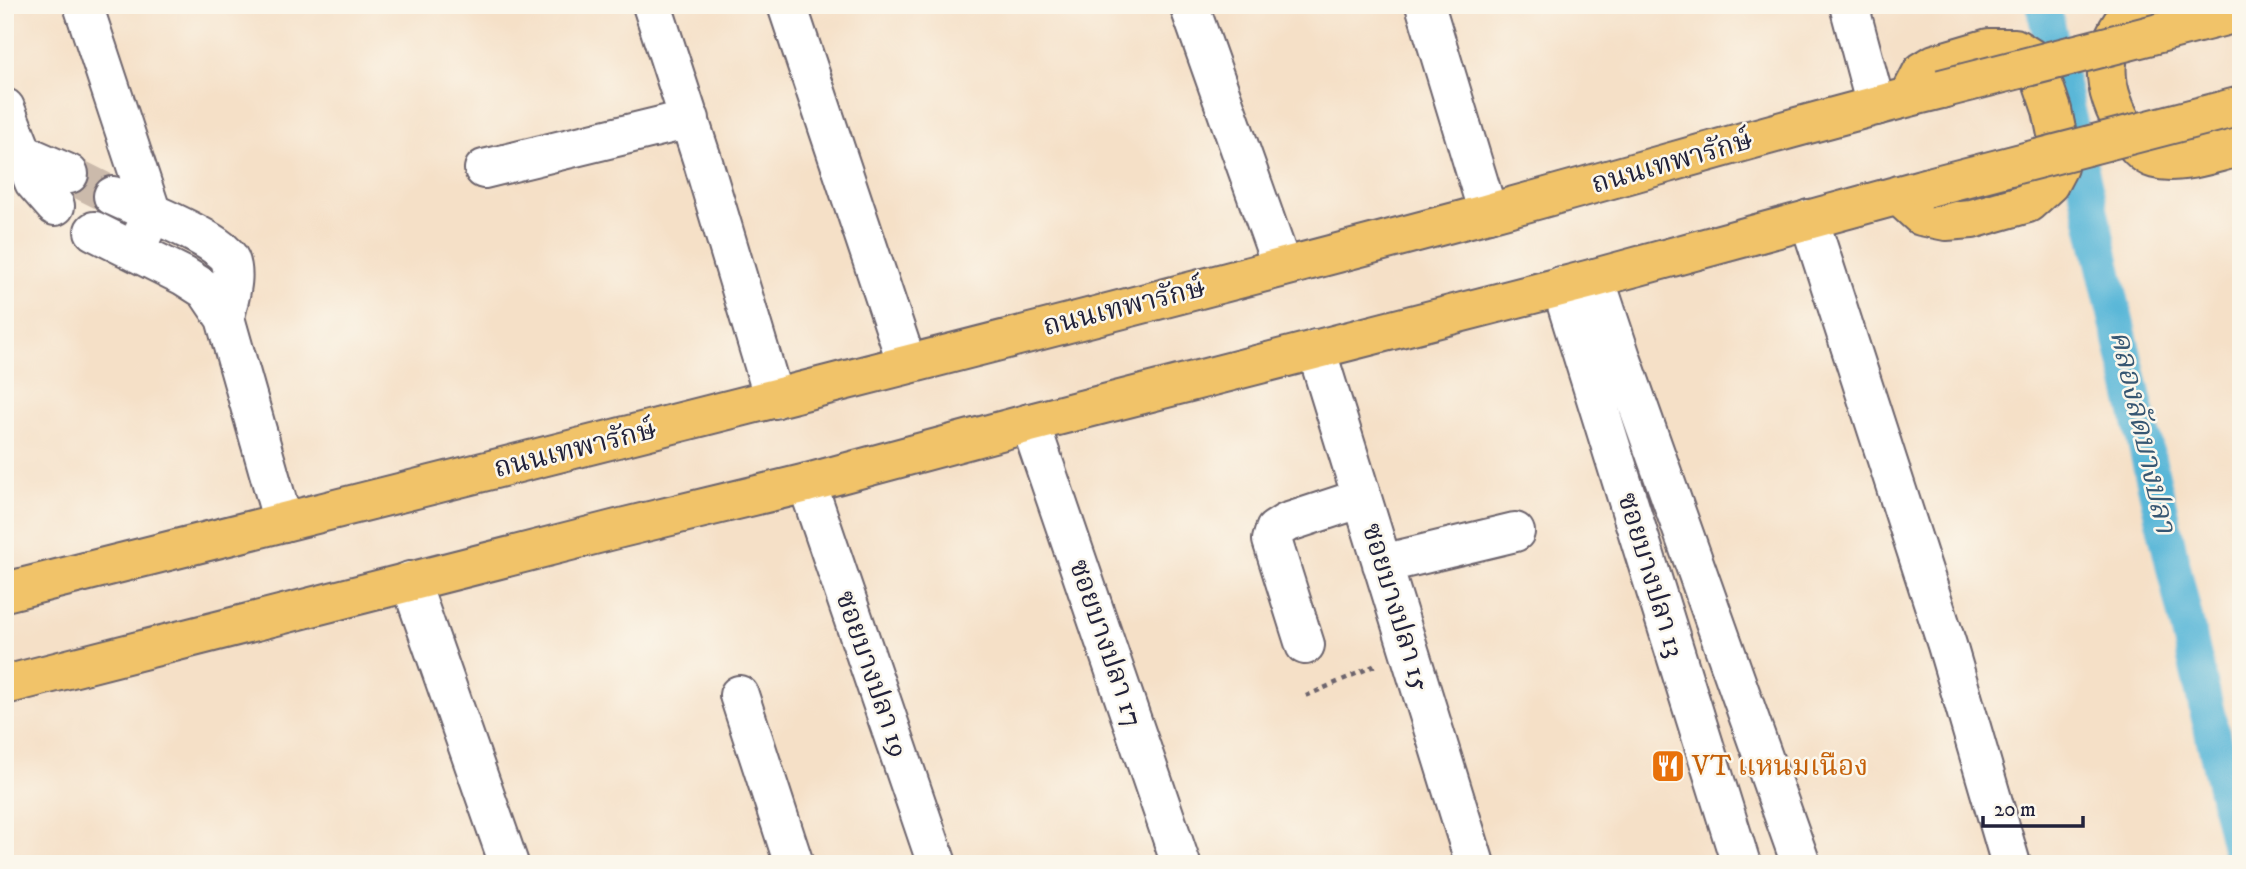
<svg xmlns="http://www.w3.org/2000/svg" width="2246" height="869" viewBox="0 0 2246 869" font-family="'IM FELL DW Pica','Noto Serif Thai',serif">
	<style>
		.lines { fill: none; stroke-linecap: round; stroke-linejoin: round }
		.canal { stroke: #5ab7d8; stroke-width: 35 }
		.minor-tunnel { stroke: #cbbaab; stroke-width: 38; stroke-dasharray: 38 19; stroke-linecap: butt }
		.minor-casing { stroke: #6c646c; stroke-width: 42 }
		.major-casing { stroke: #6c646c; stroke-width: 42 }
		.path { stroke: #6c646c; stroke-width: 4.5; stroke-dasharray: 5 5; stroke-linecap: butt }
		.minor { stroke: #fff; stroke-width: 38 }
		.major { stroke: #f1c369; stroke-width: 38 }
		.major-bridge-casing { stroke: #6c646c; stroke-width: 42; stroke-linecap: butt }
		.major-bridge { stroke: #f1c369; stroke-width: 38 }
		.labels { text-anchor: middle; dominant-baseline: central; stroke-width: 5; stroke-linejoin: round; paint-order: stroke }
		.street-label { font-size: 28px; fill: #22223b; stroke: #fbf7ec }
		.food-label { font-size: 28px; fill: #c56008; stroke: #fbf7ec; text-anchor: start }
		.water-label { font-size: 30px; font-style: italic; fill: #365672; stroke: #fbf7ec }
	</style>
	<rect width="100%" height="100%" fill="#fbf7ec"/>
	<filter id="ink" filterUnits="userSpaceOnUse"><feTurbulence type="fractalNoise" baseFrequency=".0143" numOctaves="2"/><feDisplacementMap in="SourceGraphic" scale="14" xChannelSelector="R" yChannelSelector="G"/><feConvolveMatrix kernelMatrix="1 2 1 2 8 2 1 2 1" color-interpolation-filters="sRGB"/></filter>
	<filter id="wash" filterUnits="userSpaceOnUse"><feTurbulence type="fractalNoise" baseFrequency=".00686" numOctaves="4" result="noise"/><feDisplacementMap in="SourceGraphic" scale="28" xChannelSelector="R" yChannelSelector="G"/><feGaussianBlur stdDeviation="1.57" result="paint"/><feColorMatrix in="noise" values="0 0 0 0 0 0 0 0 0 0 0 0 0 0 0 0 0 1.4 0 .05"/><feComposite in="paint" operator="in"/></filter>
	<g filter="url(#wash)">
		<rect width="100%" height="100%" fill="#f5e0c7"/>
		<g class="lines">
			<path class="canal" d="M 2043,5 L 2241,858"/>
		</g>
	</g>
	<g filter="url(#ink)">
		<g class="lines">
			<path class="minor-tunnel" d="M 69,174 L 113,196"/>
			<g class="minor-casing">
				<path id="minor" d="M 83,5 L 152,214 L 135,251
					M 652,5 L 703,162 L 774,399
					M 787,5 L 907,364
					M 1189,5 L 1282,267
					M 1425,5 L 1488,213
					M 1849,5 L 1876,106
					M 5,108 L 34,182 L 55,206
					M 21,153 L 69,174
					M 484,169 L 690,119
					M 113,196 C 135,206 222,240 230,260 C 237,278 228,300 225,318
					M 1809,219 L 1947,645 L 2011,864
					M 94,231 L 184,276 L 206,290 L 225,318 L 283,522
					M 1595,278 L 1622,360 L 1801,864
					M 1561,286 L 1741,864
					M 1316,349 L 1475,864
					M 1030,423 L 1181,864
					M 807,483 L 937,864
					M 1382,564 L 1515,532
					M 410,581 L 509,864
					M 1305,645 L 1272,540 L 1275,530 L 1286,523 L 1362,498
					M 739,695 L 794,864"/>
			</g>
			<g class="major-casing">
				<path id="major" d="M 2137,5 C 2097,46 2099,87 2128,133 C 2133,143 2144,156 2155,159 C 2181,166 2215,152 2241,147
					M 1898,195 L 1921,216 L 1946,221 L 1972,219 L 2028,203 L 2049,184 L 2058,167 L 2061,154 L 2052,110 L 2038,69 L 2031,58 L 2015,48 L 1989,48 L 1935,64 L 1922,72 L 1909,97
					M 5,592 C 499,468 993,345 1485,214 C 1637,173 1788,127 1941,89
					M 5,685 L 621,528 L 807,483 L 1030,423 L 1595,278 L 1925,188"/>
			</g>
			<path class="path" d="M 1306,696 L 1376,665"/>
			<use href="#minor" class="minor"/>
			<use href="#major" class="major"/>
			<g class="major-bridge-casing">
				<path id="major-bridge" d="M 1941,89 L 2241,12
					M 1925,188 L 2241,106"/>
			</g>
			<use href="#major-bridge" class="major-bridge"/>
		</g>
	</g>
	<defs>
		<g id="restaurant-square" transform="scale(1.75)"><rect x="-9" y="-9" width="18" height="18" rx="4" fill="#e8710a" stroke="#fbf7ec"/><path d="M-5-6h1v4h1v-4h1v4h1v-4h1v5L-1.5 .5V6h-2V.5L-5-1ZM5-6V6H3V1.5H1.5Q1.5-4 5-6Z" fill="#fff"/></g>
	</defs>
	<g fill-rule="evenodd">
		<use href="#restaurant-square" x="1668" y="766"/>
	</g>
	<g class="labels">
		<g class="street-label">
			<text transform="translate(1672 162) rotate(-16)">ถนนเทพารักษ์</text>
			<text transform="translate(1124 307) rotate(-14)">ถนนเทพารักษ์</text>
			<text transform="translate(575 449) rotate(-14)">ถนนเทพารักษ์</text>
			<text transform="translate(1651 575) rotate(73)">ซอยบางปลา 13</text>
			<text transform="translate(1396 607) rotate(73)">ซอยบางปลา 15</text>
			<text transform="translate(1106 643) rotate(71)">ซอยบางปลา 17</text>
			<text transform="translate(872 674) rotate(71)">ซอยบางปลา 19</text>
		</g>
		<g class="food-label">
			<text x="1692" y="766">VT แหนมเนือง</text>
		</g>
		<g class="water-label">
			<text transform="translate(2142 432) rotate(77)">คลองลัดบางปลา</text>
		</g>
	</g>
	<rect width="2246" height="869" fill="none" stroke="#fbf7ec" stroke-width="28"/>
	<path d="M1983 816v10h100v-10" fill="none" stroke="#22223b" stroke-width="3.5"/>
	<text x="1994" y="816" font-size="21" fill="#22223b" stroke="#fbf7ec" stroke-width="5" paint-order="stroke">20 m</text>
</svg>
